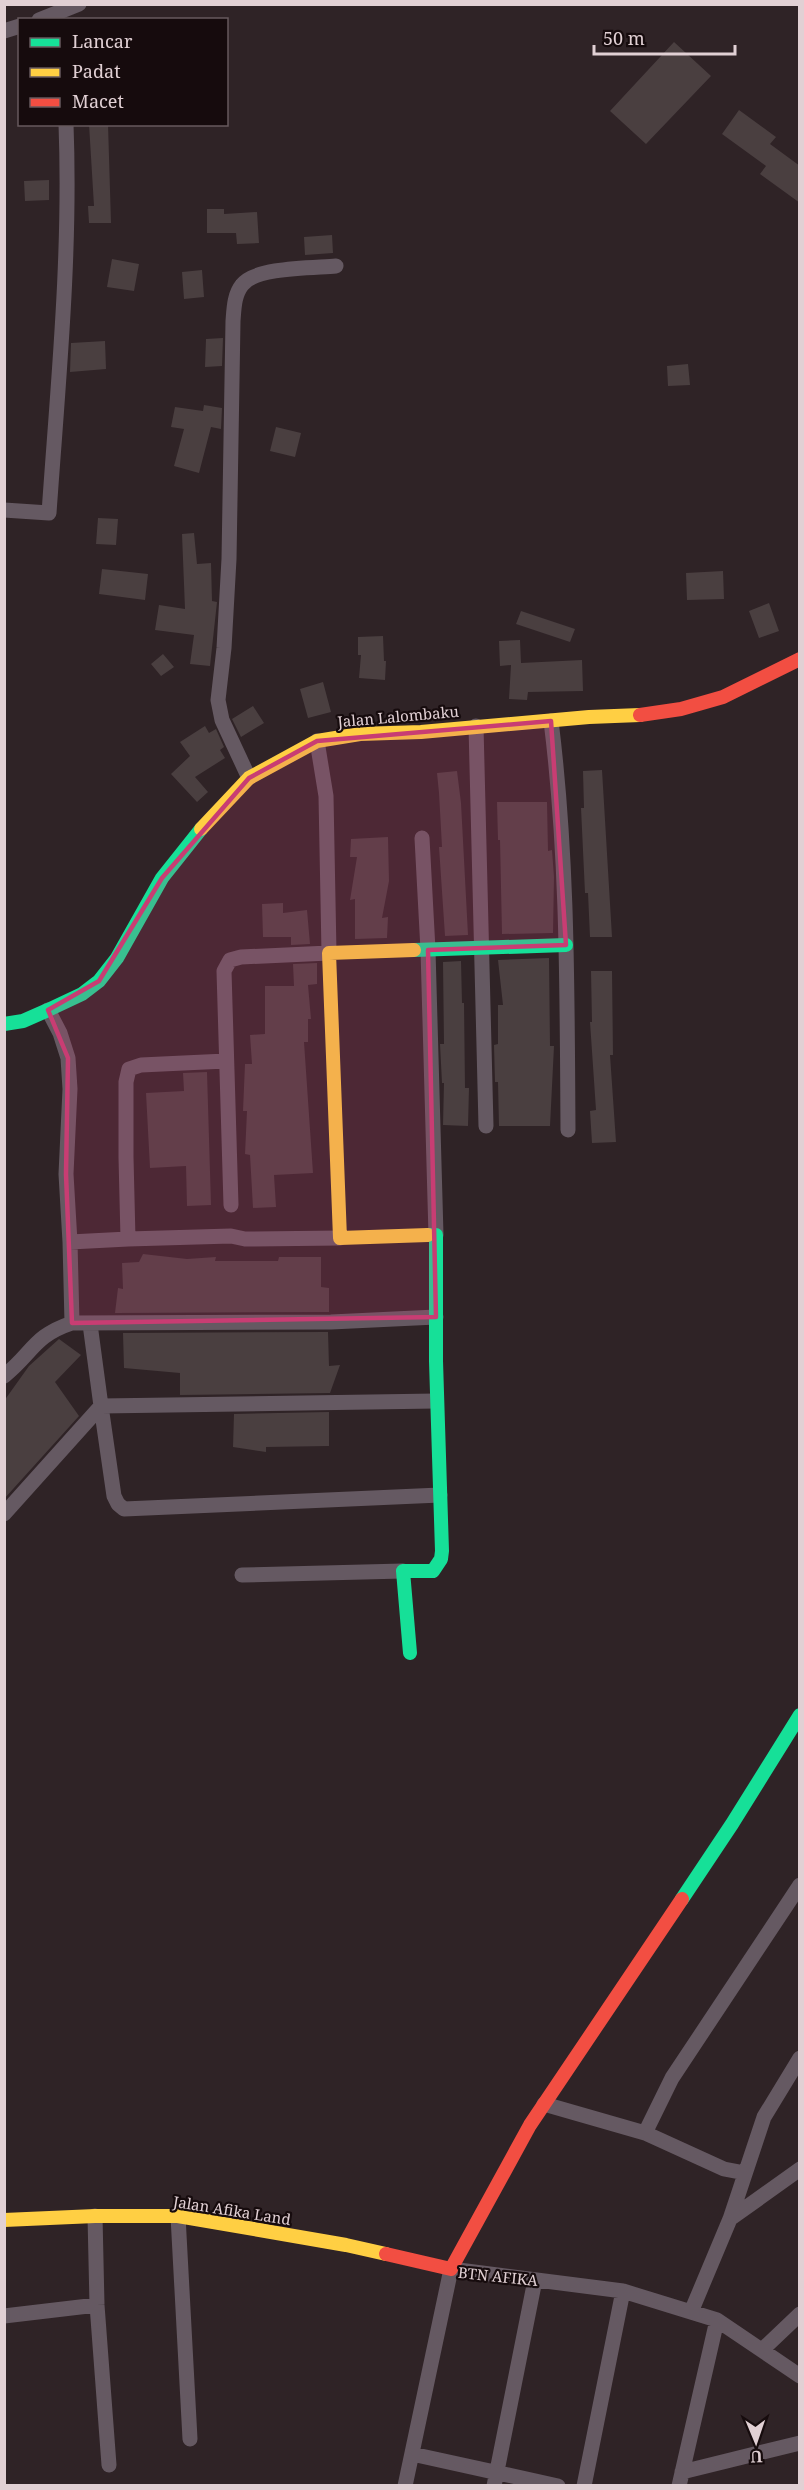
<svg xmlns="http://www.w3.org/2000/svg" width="804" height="2490" viewBox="0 0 804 2490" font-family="'Noto Serif',serif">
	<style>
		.building { fill: #4a3f40 }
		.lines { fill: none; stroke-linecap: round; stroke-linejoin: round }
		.street { stroke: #655962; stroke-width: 15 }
		.fast { stroke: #16e098; stroke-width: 14 }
		.slow { stroke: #ffcf43; stroke-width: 14 }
		.jam { stroke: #f24e42; stroke-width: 14 }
		.marked { fill: #c83d73; fill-opacity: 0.2; stroke: #c83d73; stroke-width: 4.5; stroke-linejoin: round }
		.labels { text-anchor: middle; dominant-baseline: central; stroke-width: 4.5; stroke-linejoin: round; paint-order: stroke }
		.street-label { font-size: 15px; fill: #e1d0d4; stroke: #160b0d }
	</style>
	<rect width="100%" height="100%" fill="#2f2326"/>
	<path class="building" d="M 674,42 L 711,76 L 646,144 L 610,111 Z
		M 739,110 L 776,137 L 770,144 L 800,166 L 800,203 L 760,174 L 766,166 L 722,134 Z
		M 89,124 L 108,124 L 111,223 L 89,223 L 88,206 L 94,206 Z
		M 49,180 L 49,200 L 25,201 L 24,181 Z
		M 207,209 L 224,209 L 224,214 L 257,212 L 259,243 L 237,244 L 236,233 L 207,233 Z
		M 332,235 L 333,253 L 305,255 L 304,237 Z
		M 112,259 L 139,264 L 134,291 L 107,287 Z
		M 202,270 L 204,297 L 184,299 L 182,272 Z
		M 223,338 L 222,366 L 205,367 L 206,339 Z
		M 105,341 L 106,369 L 70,372 L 71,343 Z
		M 688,364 L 690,385 L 668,386 L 667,366 Z
		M 204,405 L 222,408 L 221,429 L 211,427 L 199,473 L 174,466 L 184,429 L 171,427 L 175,407 L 203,411 Z
		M 276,427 L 301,433 L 295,457 L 270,451 Z
		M 98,518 L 118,519 L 116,545 L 96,544 Z
		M 194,533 L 197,564 L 211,563 L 212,601 L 217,602 L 210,666 L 190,664 L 194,635 L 155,630 L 159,605 L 185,609 L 182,534 Z
		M 102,569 L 148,574 L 145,600 L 99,594 Z
		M 723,571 L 724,599 L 687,600 L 686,573 Z
		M 769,603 L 779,631 L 759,638 L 749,611 Z
		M 521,611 L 575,629 L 570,642 L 516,624 Z
		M 383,636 L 384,661 L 386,661 L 385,680 L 359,678 L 361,655 L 358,655 L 358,637 Z
		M 520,640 L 521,663 L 582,660 L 583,691 L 528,692 L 527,700 L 509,699 L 511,665 L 500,666 L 499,641 Z
		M 163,654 L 174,667 L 161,676 L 151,664 Z
		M 323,682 L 331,712 L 308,718 L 300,689 Z
		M 253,706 L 264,723 L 241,737 L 232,719 Z
		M 205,726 L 209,733 L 216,729 L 224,747 L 220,750 L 225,758 L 195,777 L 208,792 L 197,802 L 171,774 L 190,756 L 180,742 Z
		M 602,770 L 612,937 L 590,937 L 588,893 L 585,893 L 581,808 L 584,808 L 583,771 Z
		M 457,771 L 461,803 L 468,935 L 445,936 L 439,847 L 442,847 L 439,793 L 437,773 Z
		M 497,802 L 547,802 L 548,851 L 552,850 L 554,877 L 553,933 L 502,934 L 500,840 L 498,840 Z
		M 388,837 L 389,881 L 382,918 L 388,917 L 387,938 L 355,939 L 355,899 L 350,900 L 357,857 L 350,857 L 351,839 Z
		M 283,903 L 283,913 L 307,910 L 310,944 L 291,945 L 291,937 L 263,937 L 262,904 Z
		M 549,958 L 550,1046 L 554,1046 L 550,1126 L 499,1126 L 498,1082 L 495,1082 L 494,1045 L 498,1044 L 498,1005 L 503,1005 L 498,960 Z
		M 461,961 L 462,1003 L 464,1003 L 465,1088 L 469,1088 L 468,1126 L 443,1125 L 444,1083 L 442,1083 L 440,1044 L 444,1044 L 443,962 Z
		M 317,963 L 317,984 L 308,985 L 311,1019 L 308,1019 L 308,1042 L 304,1042 L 313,1173 L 274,1175 L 276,1207 L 253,1208 L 250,1155 L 245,1154 L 247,1111 L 243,1111 L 245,1064 L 252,1064 L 250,1035 L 265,1034 L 265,986 L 294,986 L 293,964 Z
		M 591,971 L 612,971 L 613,1055 L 610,1055 L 616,1142 L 592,1143 L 590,1111 L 596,1110 L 590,1022 L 592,1022 Z
		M 207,1072 L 211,1205 L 187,1206 L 186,1166 L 150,1168 L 146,1093 L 184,1091 L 183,1073 Z
		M 143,1254 L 187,1259 L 216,1257 L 215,1261 L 278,1261 L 279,1257 L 321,1257 L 321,1287 L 329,1288 L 329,1312 L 115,1313 L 118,1288 L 123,1289 L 122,1263 L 139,1262 Z
		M 328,1332 L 329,1366 L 340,1365 L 330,1393 L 180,1395 L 180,1373 L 124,1368 L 123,1333 Z
		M 59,1339 L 81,1355 L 55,1382 L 79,1416 L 4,1499 L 4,1401 L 29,1366 Z
		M 329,1412 L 329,1446 L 266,1447 L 266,1452 L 233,1447 L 234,1414 Z"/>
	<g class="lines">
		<path class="street" d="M 39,20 L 79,4
			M 4,31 L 20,26
			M 4,510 L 49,513 C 58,384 71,254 66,124
			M 551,721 C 568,856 567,994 568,1130
			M 476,726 L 486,1126
			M 249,778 L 222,720 L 218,700 L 224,648 L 229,559 L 233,321 C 234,309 234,295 242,285 C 255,267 314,268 336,266
			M 422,838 L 428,950 L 436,1235
			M 48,1010 L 60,1033 L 68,1058 L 70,1089 L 66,1174 L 70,1242
			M 226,1061 L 141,1065 L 129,1069 L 126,1082 L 126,1157 L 128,1239 L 231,1236 L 245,1239 L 340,1238
			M 231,1205 L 224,971 L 230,960 L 241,957 L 329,953 L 326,796 L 317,741
			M 72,1323 L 70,1242 L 128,1239
			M 90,1324 L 101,1406 L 436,1401
			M 4,1376 C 33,1353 33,1336 72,1323 L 331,1322 L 436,1317
			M 101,1406 L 114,1496 L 118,1504 L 124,1509 L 440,1495
			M 4,1514 L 101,1406
			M 242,1575 L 403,1571
			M 544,2104 L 645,2133
			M 745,2173 L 724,2169 L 645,2133 L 672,2078 L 800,1885
			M 95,2216 L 97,2305 L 109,2465
			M 178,2216 L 190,2439
			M 730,2219 L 800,2169
			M 691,2312 L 730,2219 L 764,2117 L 800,2058
			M 4,2316 L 97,2305
			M 762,2350 L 800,2314
			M 412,2454 L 558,2486
			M 682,2472 L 800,2443
			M 405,2486 L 451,2269 L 623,2291
			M 494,2486 L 535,2280
			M 584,2486 L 623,2291 L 717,2320 L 800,2376
			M 679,2486 L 717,2320"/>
		<path class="fast" d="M 414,950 L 566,945
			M 4,1024 L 23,1021 L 48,1010 L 82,994 L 99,981 L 117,958 L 162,878 L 201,829
			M 410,1653 L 403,1571 L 433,1571 L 441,1559 L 442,1551 L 436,1361 L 436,1235 L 428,1235
			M 682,1899 L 732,1824 L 800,1715"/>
		<path class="slow" d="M 201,829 L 249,778 L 317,741 L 360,734 L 421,732 L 589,717 L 640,715
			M 414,950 L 329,953 L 340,1238 L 428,1235
			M 4,2220 L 95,2216 L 178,2216 L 346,2245 L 386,2254"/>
		<path class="jam" d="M 640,715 L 681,709 L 723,697 L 800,659
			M 386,2254 L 451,2269 L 530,2125 L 682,1899"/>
	</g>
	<path class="marked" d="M 551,721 L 566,945 L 428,950 L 436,1317 L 72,1323 L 66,1174 L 68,1058 L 48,1010 L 99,981 L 162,878 L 249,778 L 317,741 Z"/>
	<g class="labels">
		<g class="street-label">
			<text transform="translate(398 716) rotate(-5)">Jalan Lalombaku</text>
			<text transform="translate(232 2210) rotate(9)">Jalan Afika Land</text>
			<text transform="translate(498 2276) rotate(6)">BTN AFIKA</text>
		</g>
	</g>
	<rect width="804" height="2490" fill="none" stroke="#e1d0d4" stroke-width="12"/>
	<rect x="18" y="18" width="210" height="108" fill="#160b0d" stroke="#675a5d" stroke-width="1.5"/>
	<rect x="30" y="38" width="30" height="9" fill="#16e098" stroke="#675a5d" stroke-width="1.5"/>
	<text x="72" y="48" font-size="18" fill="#e1d0d4">Lancar</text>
	<rect x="30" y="68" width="30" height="9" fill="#ffcf43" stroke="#675a5d" stroke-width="1.5"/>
	<text x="72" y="78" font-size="18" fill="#e1d0d4">Padat</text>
	<rect x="30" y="98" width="30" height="9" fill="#f24e42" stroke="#675a5d" stroke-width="1.5"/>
	<text x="72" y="108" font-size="18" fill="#e1d0d4">Macet</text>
	<g transform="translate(756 2442) rotate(178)" stroke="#160b0d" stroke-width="4.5" paint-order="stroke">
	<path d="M0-4.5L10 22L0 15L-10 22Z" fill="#e1d0d4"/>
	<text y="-9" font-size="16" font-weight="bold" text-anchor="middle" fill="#e1d0d4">U</text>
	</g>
	<path d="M594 45v9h141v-9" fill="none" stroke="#e1d0d4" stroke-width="3"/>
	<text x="603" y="45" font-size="18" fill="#e1d0d4" stroke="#160b0d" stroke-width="4.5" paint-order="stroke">50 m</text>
</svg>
